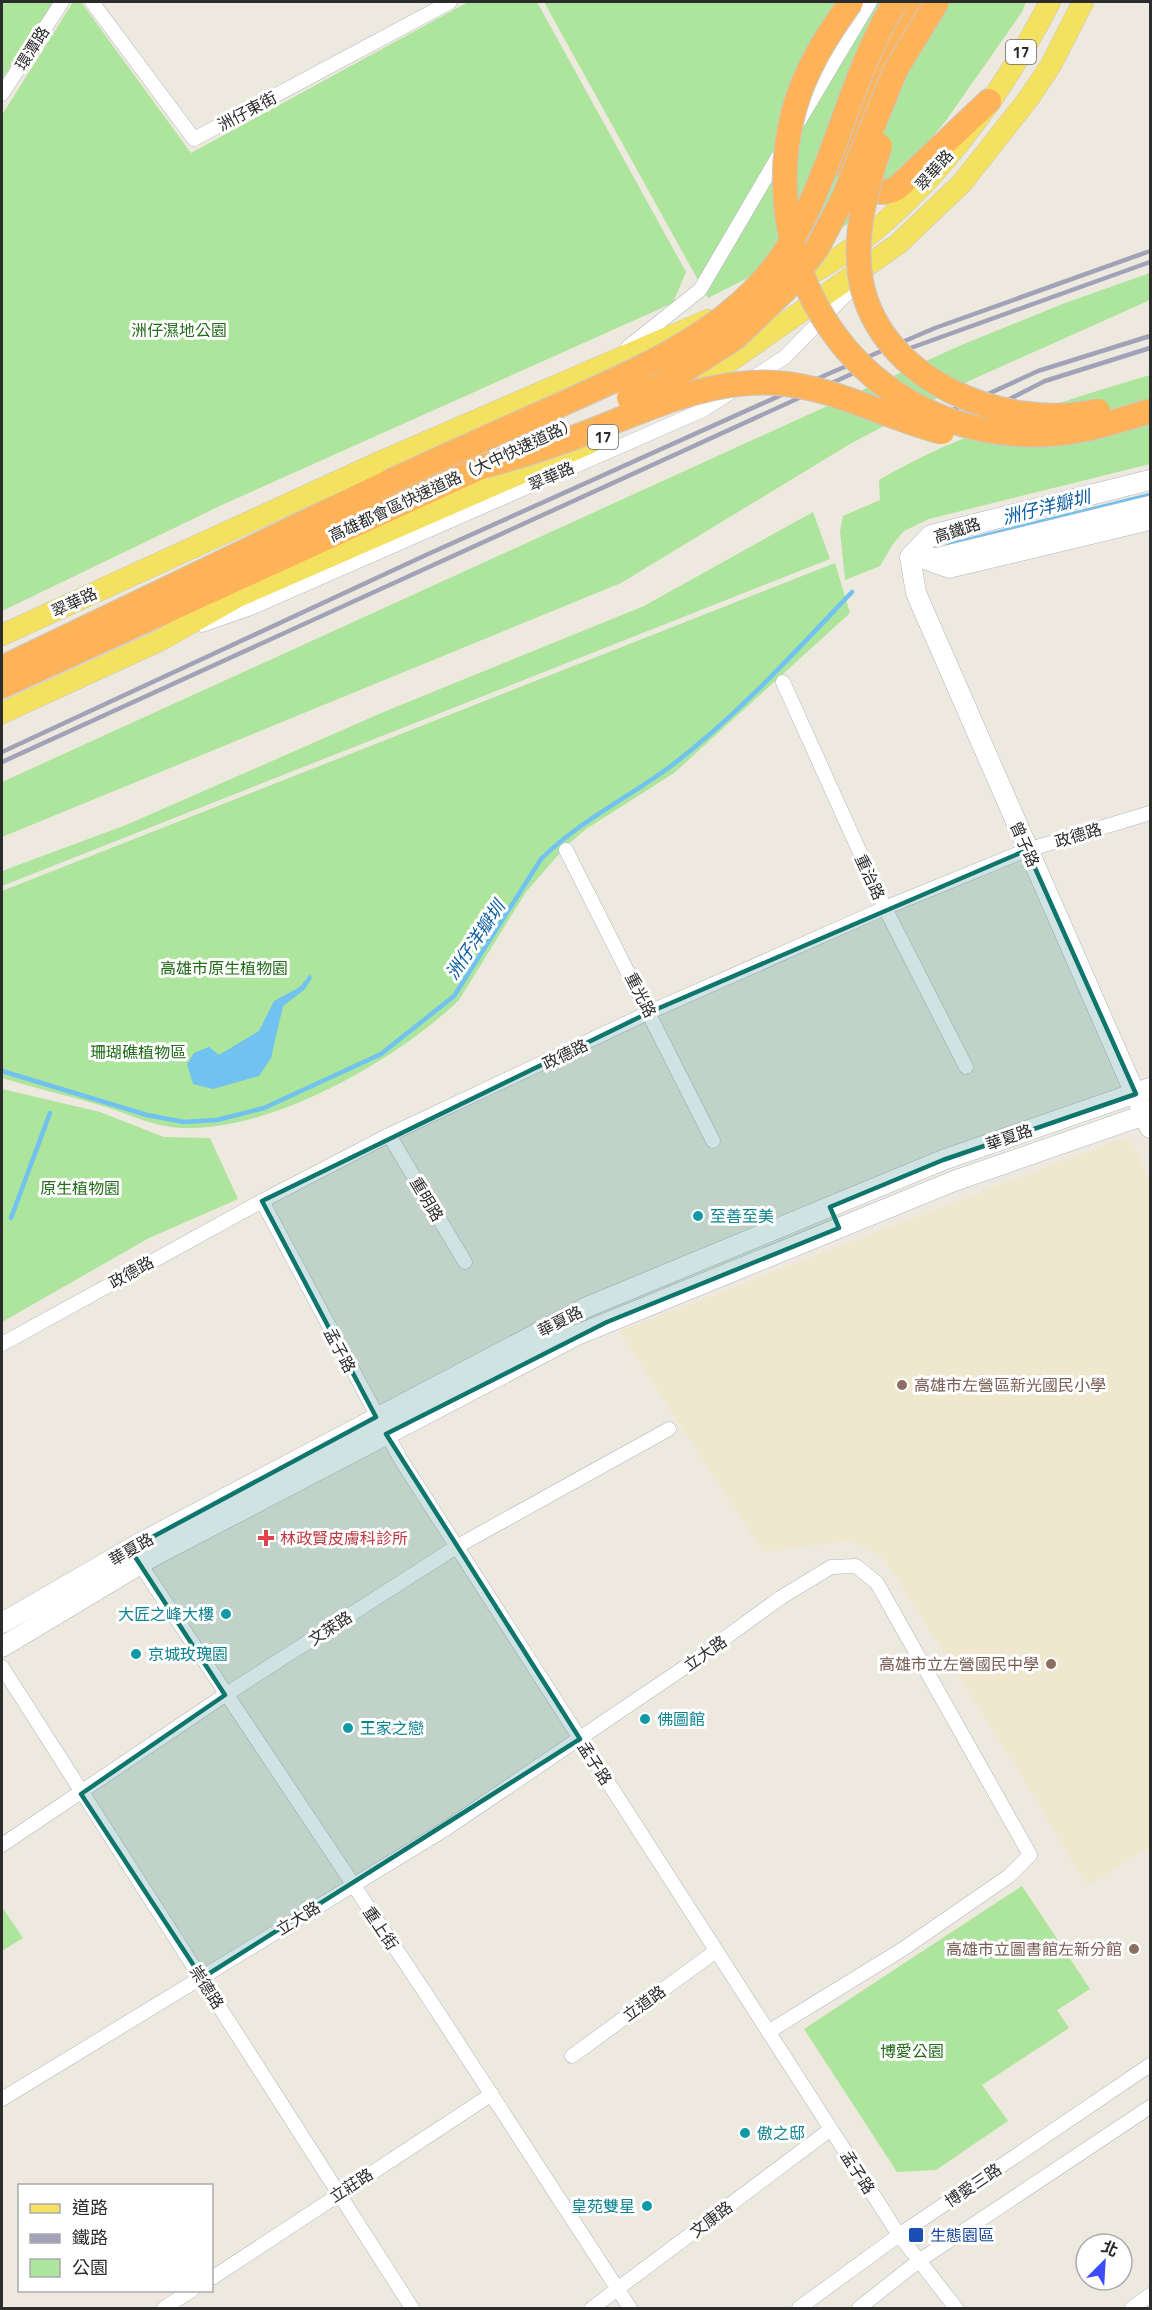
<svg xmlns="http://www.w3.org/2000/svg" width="1152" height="2310" viewBox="0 0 1152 2310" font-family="'Titillium Web','Noto Sans TC',sans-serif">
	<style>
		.education { fill: #efe8ce }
		.green { fill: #ace59b }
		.water { fill: #71c1f1 }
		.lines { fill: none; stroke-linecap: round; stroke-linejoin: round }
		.stream { stroke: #71c1f1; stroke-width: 4.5 }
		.street-casing { stroke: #b2b3c0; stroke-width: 15 }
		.secondary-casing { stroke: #b2b3c0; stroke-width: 21 }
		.primary-casing { stroke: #c8c8c8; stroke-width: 22 }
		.highway-casing { stroke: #c8c8c8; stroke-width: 26 }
		.street { stroke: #fff; stroke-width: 14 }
		.secondary { stroke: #fff; stroke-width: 20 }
		.primary { stroke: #f3e15f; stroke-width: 21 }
		.highway { stroke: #ffb359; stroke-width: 24 }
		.rail { stroke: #a1a2b7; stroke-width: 4.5 }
		.highway-bridge-casing { stroke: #c8c8c8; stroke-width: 26; stroke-linecap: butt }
		.highway-bridge { stroke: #ffb359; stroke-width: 24 }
		.marked { fill: #0f766e; fill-opacity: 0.2; stroke: #0f766e; stroke-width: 4.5; stroke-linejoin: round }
		.culture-dot { fill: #0f9aa8; stroke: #fff; stroke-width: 2 }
		.education-dot { fill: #8d6e63; stroke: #fff; stroke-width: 2 }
		.health-dot { fill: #e0444e; stroke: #fff; stroke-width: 2 }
		.transit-dot { fill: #1a4fb4; stroke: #fff; stroke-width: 2 }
		.labels { text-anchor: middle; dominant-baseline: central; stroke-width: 6; stroke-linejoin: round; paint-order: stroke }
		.shield { fill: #fff; stroke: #6b6b6b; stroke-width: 1.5 }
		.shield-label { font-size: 15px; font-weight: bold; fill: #2c2c2c }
		.street-label { font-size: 16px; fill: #2c2c2c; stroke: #fff }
		.park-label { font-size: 16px; fill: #226c1a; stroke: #fff }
		.culture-label { font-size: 16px; fill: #0d838f; stroke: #fff; text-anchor: start }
		.education-label { font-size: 16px; fill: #785e54; stroke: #fff; text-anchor: end }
		.health-label { font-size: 16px; fill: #be3a42; stroke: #fff; text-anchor: start }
		.transit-label { font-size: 16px; fill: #164399; stroke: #fff; text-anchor: start }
		.water-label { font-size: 18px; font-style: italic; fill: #0c5da1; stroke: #fff }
	</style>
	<rect width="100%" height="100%" fill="#eee9df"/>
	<path class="education" d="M 1120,1139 L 1129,1141 L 1136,1149 L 1150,1184 L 1150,1847 L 1087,1886 L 1018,1770 L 884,1558 L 849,1541 L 766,1552 L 759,1546 L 619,1331 Z"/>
	<path class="green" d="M 2,2 L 54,2 L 2,79 Z
		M 73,2 L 81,2 L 191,153 L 468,2 L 537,2 L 686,272 L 673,303 L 224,504 L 2,611 L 2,115 Z
		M 544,2 L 1026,2 L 1022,12 L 945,122 L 873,206 L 829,237 L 708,298 Z
		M 1150,273 L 1150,300 L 969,381 L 850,444 L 621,583 L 2,837 L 2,782 L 959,346 L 1065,303 Z
		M 1150,375 L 1150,464 L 929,519 L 904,531 L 893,544 L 880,566 L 845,580 L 840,531 L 843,516 L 880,500 L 879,480 C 958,433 1062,401 1150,375 Z
		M 813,512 L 830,559 L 2,886 L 2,871 L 126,825 L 386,711 L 644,606 Z
		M 835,563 L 850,613 L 674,773 L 586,829 L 565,847 L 526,892 L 459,1000 C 397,1060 271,1132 182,1128 C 154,1127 129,1114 103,1106 C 69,1096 35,1088 2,1078 L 2,891 Z
		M 2,1089 L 100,1112 L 164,1137 L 210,1138 L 238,1199 L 149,1238 L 2,1322 Z
		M 1022,1886 L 1090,1989 L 1057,2010 L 1069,2028 L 982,2085 L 1008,2121 L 936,2170 L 897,2172 L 804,2029 Z
		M 2,1907 L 23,1938 L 2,1951 Z"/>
	<path class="water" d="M 310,974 L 312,978 L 304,990 L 283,1006 L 271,1058 L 259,1076 L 213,1089 L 193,1084 L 187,1064 L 194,1053 L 209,1047 L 219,1055 L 259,1031 L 274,1001 L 300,987 Z"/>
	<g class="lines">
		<path class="stream" d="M 948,545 L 1150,495
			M 2,1071 L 147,1115 L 184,1122 L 217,1120 L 264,1108 L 381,1054 L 454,996 L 541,859 C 579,821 628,798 671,766 C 738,715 794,653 852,592
			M 11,1218 L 50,1113"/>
		<g class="street-casing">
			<path id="street" d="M 92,2 L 194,139 L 450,2
				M 2,94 L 62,2
				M 799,121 L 870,2
				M 628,347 L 700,290 L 782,150
				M 921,561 L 949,571 L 1150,523
				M 202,625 L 251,608 L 703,410 L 785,357 L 859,281
				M 783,682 L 885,908 L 966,1067
				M 566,850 L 713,1141
				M 389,1135 L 465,1262
				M 262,1201 L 401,1460 L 899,2235 L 956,2308
				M 2,1344 L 262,1201 L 389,1135 L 650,1012 L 885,908 L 1027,850 L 1150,813
				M 136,1558 L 430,2000 L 630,2308
				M 2,1667 L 412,2308
				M 2,1845 L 225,1695 L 456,1547 L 669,1429
				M 572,2056 L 716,1951
				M 2,2099 L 447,1828 L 688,1665 L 780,1598 L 831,1567 L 856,1566 L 877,1583 L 1030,1855 L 1009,1876 L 903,1949 L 768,2032
				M 212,2278 L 492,2094
				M 164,2308 L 192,2290
				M 592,2308 L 831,2129
				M 799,2308 L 899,2235 L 1150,2065
				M 859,2308 L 920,2260 L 1150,2107
				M 1132,2308 L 1150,2295"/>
		</g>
		<g class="secondary-casing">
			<path id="secondary" d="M 910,557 L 916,593 L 1150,1128
				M 910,557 L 931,535 L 1150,480
				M 910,557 L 937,558 L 1150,506
				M 2,1623 L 142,1542 L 587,1307 L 943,1160 L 1150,1088
				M 2,1647 L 152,1557 L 577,1335 L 954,1181 L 1150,1113"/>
		</g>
		<g class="primary-casing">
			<path id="primary" d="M 788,285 C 903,234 994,110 1050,2
				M 683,394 L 898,244 L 962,183 L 1029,98 L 1051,65 L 1083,2
				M 2,635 L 382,461 L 708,320
				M 2,713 L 161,640 L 237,597 L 592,442"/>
		</g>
		<g class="highway-casing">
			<path id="highway" d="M 916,2 C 889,35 875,77 860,116 C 855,130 847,146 847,160 C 847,172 853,181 863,186 C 875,192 884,195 897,188 L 989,101
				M 2,668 L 389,482
				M 2,686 L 483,466"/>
		</g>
		<use href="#street" class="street"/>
		<use href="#secondary" class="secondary"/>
		<use href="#primary" class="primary"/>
		<use href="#highway" class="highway"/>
		<path class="rail" d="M 905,350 L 1150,262
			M 940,416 L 1038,371 L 1150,336
			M 947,426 L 996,406 L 1045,381 L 1150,348
			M 2,752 L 426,555 L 828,374 L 935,328 L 1150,251
			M 2,762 L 869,366"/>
		<g class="highway-bridge-casing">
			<path id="highway-bridge" d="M 851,2 C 827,35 805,70 794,110 C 753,265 853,423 1017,434 C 1064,438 1106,425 1150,411
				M 880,146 C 866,188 853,236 861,281 C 880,382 1007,432 1098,411
				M 629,398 L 661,385 L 735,338 L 785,290 L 817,248 L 844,197 L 896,69 L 937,2
				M 483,466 C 522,456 559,444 596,429 C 654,406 712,379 776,383 C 835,387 886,418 942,432
				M 389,482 C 443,457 497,433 551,409 C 636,370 736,332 788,247 C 834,170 849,79 895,2"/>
		</g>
		<use href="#highway-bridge" class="highway-bridge"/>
	</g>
	<path class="marked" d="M 1027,850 L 1136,1094 L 943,1160 L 830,1207 L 839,1228 L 607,1322 L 386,1434 L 580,1739 L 202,1978 L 81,1794 L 225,1695 L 130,1549 L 376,1417 L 262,1201 L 650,1012 Z"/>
	<g class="culture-dot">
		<circle cx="698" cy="1216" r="6"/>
		<circle cx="226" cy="1614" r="6"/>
		<circle cx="136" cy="1654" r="6"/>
		<circle cx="645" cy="1719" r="6"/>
		<circle cx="348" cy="1728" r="6"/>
		<circle cx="745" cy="2133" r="6"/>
		<circle cx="647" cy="2206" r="6"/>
	</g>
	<g class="education-dot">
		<circle cx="902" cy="1385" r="6"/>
		<circle cx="1051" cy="1664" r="6"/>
		<circle cx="1134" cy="1949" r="6"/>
	</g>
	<path class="health-dot" d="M263 1529h6v6h6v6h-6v6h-6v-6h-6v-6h6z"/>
	<rect class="transit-dot" x="908" y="2227" width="16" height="16" rx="3"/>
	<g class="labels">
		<g class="shield">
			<rect x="1006" y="40" width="30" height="24" rx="4.5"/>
			<rect x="588" y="425" width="30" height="24" rx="4.5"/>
		</g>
		<g class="shield-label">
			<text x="1021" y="52">17</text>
			<text x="603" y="437">17</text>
		</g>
		<g class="street-label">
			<text transform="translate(32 48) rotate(-58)">環潭路</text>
			<text transform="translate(247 111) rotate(-28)">洲仔東街</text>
			<text transform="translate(934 170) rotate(-49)">翠華路</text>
			<text transform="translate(551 476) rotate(-24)">翠華路</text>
			<text transform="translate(453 479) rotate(-25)">高雄都會區快速道路（大中快速道路）</text>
			<text transform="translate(957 530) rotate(-18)">高鐵路</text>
			<text transform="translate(74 602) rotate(-25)">翠華路</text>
			<text transform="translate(1078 835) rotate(-17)">政德路</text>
			<text transform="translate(1025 844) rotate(66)">曾子路</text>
			<text transform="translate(870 877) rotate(65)">重治路</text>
			<text transform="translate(641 995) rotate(63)">重光路</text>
			<text transform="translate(565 1054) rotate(-26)">政德路</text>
			<text transform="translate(1009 1137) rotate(-19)">華夏路</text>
			<text transform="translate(427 1199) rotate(59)">重明路</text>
			<text transform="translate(131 1272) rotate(-29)">政德路</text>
			<text transform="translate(560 1321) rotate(-27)">華夏路</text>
			<text transform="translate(340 1350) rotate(62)">孟子路</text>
			<text transform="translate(131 1549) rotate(-30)">華夏路</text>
			<text transform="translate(330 1628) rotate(-33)">文萊路</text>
			<text transform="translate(705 1653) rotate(-35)">立大路</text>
			<text transform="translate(595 1763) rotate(57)">孟子路</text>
			<text transform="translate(298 1918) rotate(-32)">立大路</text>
			<text transform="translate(381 1928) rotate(56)">重上街</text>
			<text transform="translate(207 1987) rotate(57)">崇德路</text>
			<text transform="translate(644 2003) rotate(-36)">立道路</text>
			<text transform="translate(858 2172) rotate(57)">孟子路</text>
			<text transform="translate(351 2185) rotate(-33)">立莊路</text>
			<text transform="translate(973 2185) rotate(-34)">博愛三路</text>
			<text transform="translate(711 2219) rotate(-37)">文康路</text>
		</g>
		<g class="park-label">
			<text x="179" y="330">洲仔濕地公園</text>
			<text x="224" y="968">高雄市原生植物園</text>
			<text x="138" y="1052">珊瑚礁植物區</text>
			<text x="80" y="1188">原生植物園</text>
			<text x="912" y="2051">博愛公園</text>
		</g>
		<g class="culture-label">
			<text x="710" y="1216">至善至美</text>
			<text x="214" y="1614" text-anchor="end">大匠之峰大樓</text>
			<text x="148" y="1654">京城玫瑰園</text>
			<text x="657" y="1719">佛圖館</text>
			<text x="360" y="1728">王家之戀</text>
			<text x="757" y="2133">傲之邸</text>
			<text x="635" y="2206" text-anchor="end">皇苑雙星</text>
		</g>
		<g class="education-label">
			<text x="914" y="1385" text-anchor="start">高雄市左營區新光國民小學</text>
			<text x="1039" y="1664">高雄市立左營國民中學</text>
			<text x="1122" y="1949">高雄市立圖書館左新分館</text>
		</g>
		<g class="health-label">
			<text x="280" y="1538">林政賢皮膚科診所</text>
		</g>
		<g class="transit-label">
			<text x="930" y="2235">生態園區</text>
		</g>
		<g class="water-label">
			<text transform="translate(1046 507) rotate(-14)">洲仔洋瓣圳</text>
			<text transform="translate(475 940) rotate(-56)">洲仔洋瓣圳</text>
		</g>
	</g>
	<rect width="1152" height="2310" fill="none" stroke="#2c2c2c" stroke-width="6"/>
	<rect x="18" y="2184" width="195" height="108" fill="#ffffff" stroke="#ababab" stroke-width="1.5"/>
	<rect x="30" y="2204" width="30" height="9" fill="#f3e15f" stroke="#ababab" stroke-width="1.5"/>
	<text x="72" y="2214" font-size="18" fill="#2c2c2c">道路</text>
	<rect x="30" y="2234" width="30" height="9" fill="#a1a2b7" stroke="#ababab" stroke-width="1.5"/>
	<text x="72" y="2244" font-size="18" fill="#2c2c2c">鐵路</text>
	<rect x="30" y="2259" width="30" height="18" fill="#ace59b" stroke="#ababab" stroke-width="1.5"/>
	<text x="72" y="2274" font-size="18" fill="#2c2c2c">公園</text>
	<g transform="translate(1104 2262) rotate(24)"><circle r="28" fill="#ffffff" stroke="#ababab" stroke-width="1.5"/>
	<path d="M0-4.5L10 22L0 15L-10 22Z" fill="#3d4bfd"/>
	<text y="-9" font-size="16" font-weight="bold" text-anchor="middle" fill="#2c2c2c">北</text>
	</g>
</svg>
